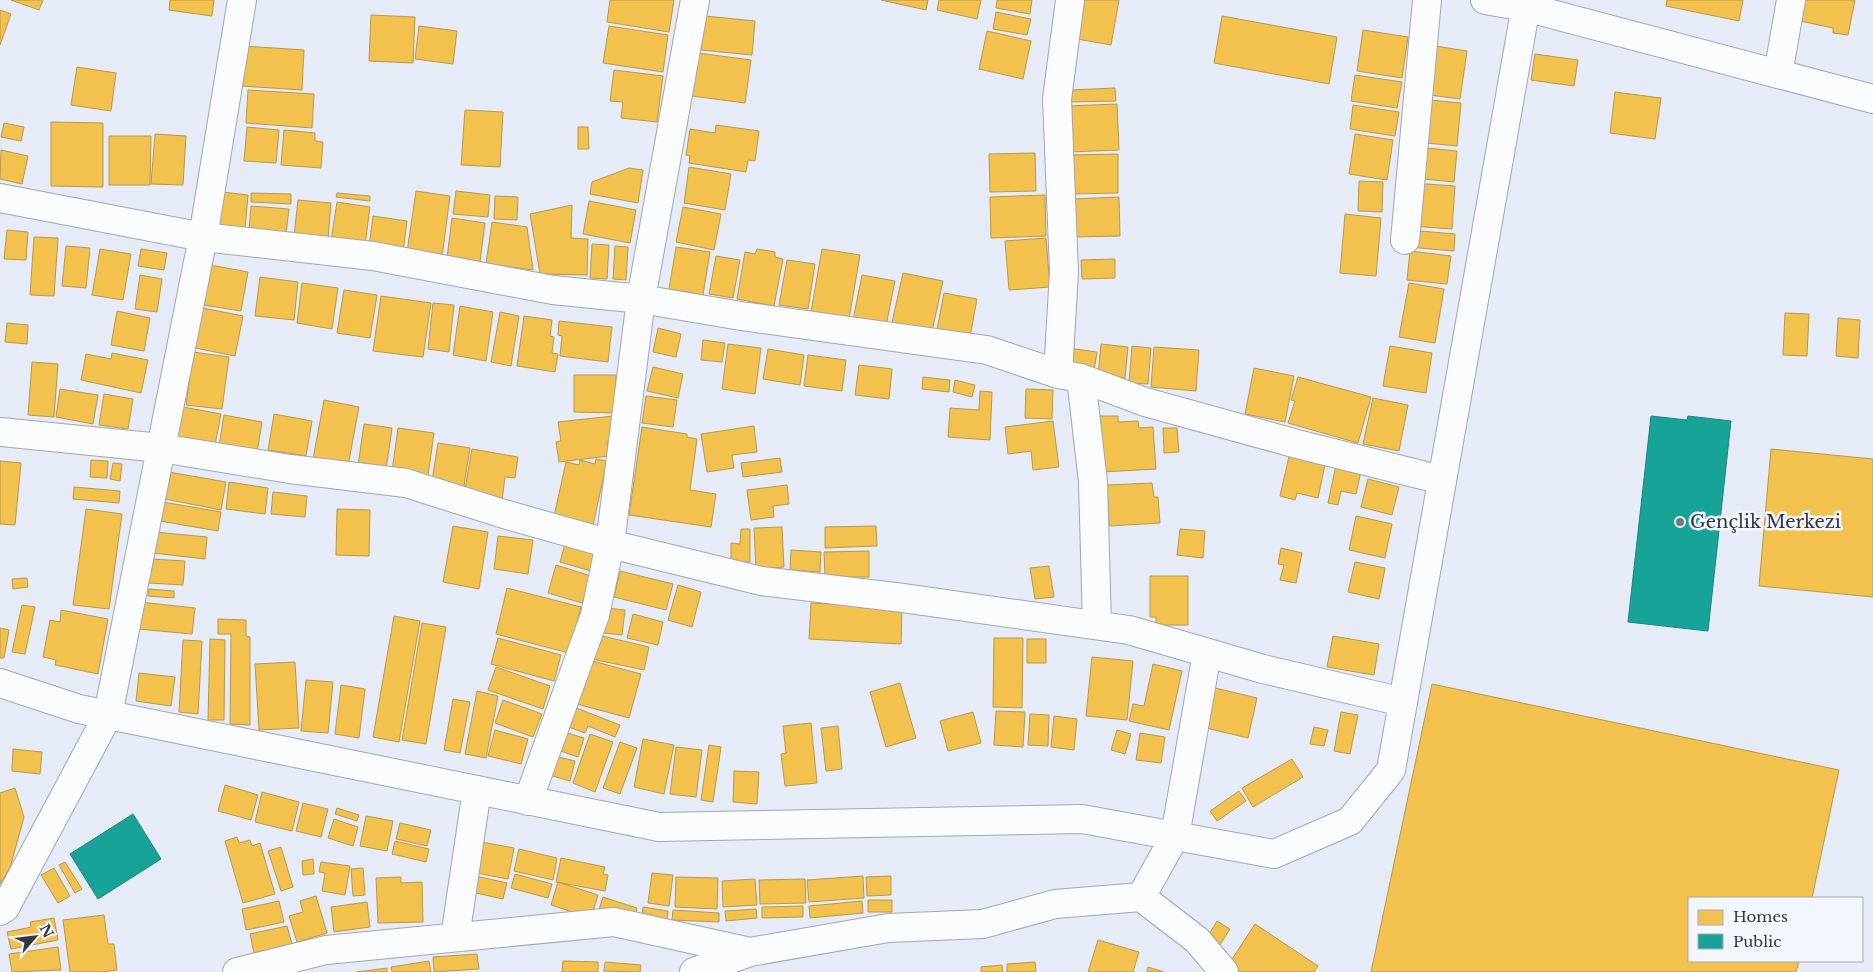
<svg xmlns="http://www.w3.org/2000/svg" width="1873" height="972" viewBox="0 0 1873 972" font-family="'Libre Baskerville',serif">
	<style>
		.homes { fill: #f2c14e; stroke: #b8984a }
		.public { fill: #17a398; stroke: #1f837e }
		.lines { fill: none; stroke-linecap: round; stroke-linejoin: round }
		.minor-casing { stroke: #a1a7b0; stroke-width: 30 }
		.tertiary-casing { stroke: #a1a7b0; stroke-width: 30 }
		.minor { stroke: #fbfcfe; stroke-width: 28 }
		.tertiary { stroke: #fbfcfe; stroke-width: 28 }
		.poi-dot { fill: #717781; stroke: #f3f6fc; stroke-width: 2 }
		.labels { text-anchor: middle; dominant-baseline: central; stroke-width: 5; stroke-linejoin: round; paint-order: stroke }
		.poi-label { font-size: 18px; fill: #323842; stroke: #f3f6fc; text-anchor: start }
	</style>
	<rect width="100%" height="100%" fill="#e5ecf7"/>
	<path class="homes" d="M 11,0 L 43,0 L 39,10 Z
		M 170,0 L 214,0 L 212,16 L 169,10 Z
		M 610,0 L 674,0 L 669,32 L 607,22 Z
		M 881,0 L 928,0 L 926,10 Z
		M 939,0 L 981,0 L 977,19 L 937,10 Z
		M 997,0 L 1032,0 L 1030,14 L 996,8 Z
		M 1073,0 L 1119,0 L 1111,45 L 1066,37 Z
		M 1667,0 L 1743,0 L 1739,21 L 1666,6 Z
		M 1804,0 L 1855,0 L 1848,35 L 1833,33 L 1833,28 L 1800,21 Z
		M 0,10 L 11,14 L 0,45 Z
		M 996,12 L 1031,19 L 1027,35 L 993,29 Z
		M 371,15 L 415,17 L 413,63 L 369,61 Z
		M 705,16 L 755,21 L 752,55 L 701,50 Z
		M 1222,16 L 1337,37 L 1329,84 L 1214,63 Z
		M 419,26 L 457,31 L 453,64 L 415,59 Z
		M 609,26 L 668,35 L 663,72 L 603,63 Z
		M 1363,30 L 1408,37 L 1402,78 L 1357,71 Z
		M 987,31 L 1031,41 L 1023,79 L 979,69 Z
		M 1429,45 L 1467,51 L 1460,99 L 1422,94 Z
		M 243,46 L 304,50 L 302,90 L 241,86 Z
		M 698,53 L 751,60 L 745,103 L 692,96 Z
		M 1535,54 L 1578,60 L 1574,86 L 1531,80 Z
		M 77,67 L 116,73 L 111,111 L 71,105 Z
		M 614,70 L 663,76 L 657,122 L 621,118 L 623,102 L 610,101 Z
		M 1355,75 L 1402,82 L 1397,108 L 1351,101 Z
		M 1115,88 L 1116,101 L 1069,102 L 1069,90 Z
		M 248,90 L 314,94 L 312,128 L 246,123 Z
		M 1615,92 L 1661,98 L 1655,139 L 1610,133 Z
		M 1420,99 L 1461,103 L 1457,146 L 1416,142 Z
		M 1117,104 L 1119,150 L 1068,152 L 1066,106 Z
		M 1353,105 L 1399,112 L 1395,136 L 1350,129 Z
		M 465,110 L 503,112 L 500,167 L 461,165 Z
		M 51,122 L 103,123 L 103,187 L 51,186 Z
		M 4,123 L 24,127 L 21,141 L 1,137 Z
		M 716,125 L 759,131 L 755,161 L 748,160 L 746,172 L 689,163 L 690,156 L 686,155 L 690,129 L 715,133 Z
		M 247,127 L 279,130 L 276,163 L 244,161 Z
		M 578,127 L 588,127 L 589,149 L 578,149 Z
		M 284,130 L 315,133 L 315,141 L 323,142 L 321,168 L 281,165 Z
		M 155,134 L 186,136 L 183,185 L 151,184 Z
		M 1355,134 L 1393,140 L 1387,180 L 1349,174 Z
		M 109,136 L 151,136 L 150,185 L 109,185 Z
		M 1417,147 L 1457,151 L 1454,182 L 1414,178 Z
		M 1,150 L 28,156 L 22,184 L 0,179 Z
		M 1035,153 L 1036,191 L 990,192 L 989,154 Z
		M 1118,154 L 1118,193 L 1072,194 L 1071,155 Z
		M 689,167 L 731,174 L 725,210 L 684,203 Z
		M 629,168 L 643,170 L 638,203 L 590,194 L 592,182 Z
		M 1359,181 L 1383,182 L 1382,212 L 1358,211 Z
		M 1413,183 L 1455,186 L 1452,229 L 1410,226 Z
		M 416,191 L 450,196 L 442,257 L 407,252 Z
		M 456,191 L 490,195 L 488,217 L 453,214 Z
		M 222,192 L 248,195 L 245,229 L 218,225 Z
		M 251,193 L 291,194 L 291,204 L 251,202 Z
		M 337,193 L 370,196 L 370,201 L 336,197 Z
		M 1045,195 L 1046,236 L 991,238 L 990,197 Z
		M 495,196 L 518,197 L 517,220 L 494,219 Z
		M 1119,197 L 1120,236 L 1073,237 L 1072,199 Z
		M 298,200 L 331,203 L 328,239 L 294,236 Z
		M 589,201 L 636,210 L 630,243 L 583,234 Z
		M 337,202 L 370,207 L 365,245 L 331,241 Z
		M 572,205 L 571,238 L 588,239 L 587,275 L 540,274 L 530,214 Z
		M 251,206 L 289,209 L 286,233 L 249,230 Z
		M 683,207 L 721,214 L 714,250 L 676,242 Z
		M 1345,214 L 1381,218 L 1376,276 L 1340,273 Z
		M 373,216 L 407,221 L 403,252 L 369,247 Z
		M 452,218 L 485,223 L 480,262 L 447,258 Z
		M 492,222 L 527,227 L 533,270 L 486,264 Z
		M 7,230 L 28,232 L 26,260 L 4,259 Z
		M 1409,230 L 1455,234 L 1454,251 L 1408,247 Z
		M 34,237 L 58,238 L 54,296 L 30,295 Z
		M 1046,238 L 1050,287 L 1009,290 L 1005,241 Z
		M 592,244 L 609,245 L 607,279 L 590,278 Z
		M 66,246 L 90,248 L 86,288 L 62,286 Z
		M 615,246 L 628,247 L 626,280 L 613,279 Z
		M 676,247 L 710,252 L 703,295 L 669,289 Z
		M 100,249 L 131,254 L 123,300 L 92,295 Z
		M 141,249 L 167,253 L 164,270 L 138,266 Z
		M 757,249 L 775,252 L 775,257 L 783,259 L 774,306 L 737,299 L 745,252 L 755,254 Z
		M 822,249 L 860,255 L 849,319 L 811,312 Z
		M 1410,251 L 1451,256 L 1447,284 L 1407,280 Z
		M 716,256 L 740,260 L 733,298 L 709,294 Z
		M 1115,259 L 1115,278 L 1082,279 L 1081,260 Z
		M 787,260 L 815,264 L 808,309 L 779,305 Z
		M 210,265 L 248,272 L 241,311 L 203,305 Z
		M 903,273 L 943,281 L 931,336 L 891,327 Z
		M 140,275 L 162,279 L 157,312 L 135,309 Z
		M 862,275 L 895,281 L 886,326 L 853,320 Z
		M 260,277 L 298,282 L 294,320 L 255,316 Z
		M 302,283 L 338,288 L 332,329 L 297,323 Z
		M 1409,283 L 1444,289 L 1435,343 L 1399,337 Z
		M 344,290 L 377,295 L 370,338 L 337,333 Z
		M 944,293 L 977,299 L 969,342 L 936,335 Z
		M 381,296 L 431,303 L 423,357 L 373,351 Z
		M 433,303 L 454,305 L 449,352 L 428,349 Z
		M 460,306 L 493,312 L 486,361 L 453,355 Z
		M 203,308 L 243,316 L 235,356 L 195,348 Z
		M 117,311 L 150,318 L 144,351 L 111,345 Z
		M 500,312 L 519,316 L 511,366 L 491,362 Z
		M 1785,313 L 1809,314 L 1807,356 L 1783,355 Z
		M 524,316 L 552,320 L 550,336 L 554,337 L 552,353 L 558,354 L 555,372 L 517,366 Z
		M 1838,318 L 1860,320 L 1858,358 L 1836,356 Z
		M 559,321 L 612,327 L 608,362 L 560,356 L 562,336 L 558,335 Z
		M 7,323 L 28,325 L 27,344 L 5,342 Z
		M 658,328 L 681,334 L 676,357 L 653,352 Z
		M 703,340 L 725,343 L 722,362 L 701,360 Z
		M 728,344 L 761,348 L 755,394 L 722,389 Z
		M 1101,344 L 1128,347 L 1125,378 L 1098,375 Z
		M 1132,346 L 1151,348 L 1148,384 L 1129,383 Z
		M 1390,346 L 1432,353 L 1426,393 L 1383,386 Z
		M 1154,347 L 1199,350 L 1196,391 L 1151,387 Z
		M 1068,348 L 1097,352 L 1094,371 L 1065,368 Z
		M 768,349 L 804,355 L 800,385 L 763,379 Z
		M 193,352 L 229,357 L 222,409 L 186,405 Z
		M 112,353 L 148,360 L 141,393 L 81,380 L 86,354 L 111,359 Z
		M 808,355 L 846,360 L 842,391 L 804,386 Z
		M 32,362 L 58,364 L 54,417 L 28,415 Z
		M 859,365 L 892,369 L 889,399 L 855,395 Z
		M 653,367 L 683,374 L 678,398 L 647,391 Z
		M 1254,368 L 1294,376 L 1285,422 L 1245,414 Z
		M 574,375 L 616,375 L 616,413 L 574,412 Z
		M 923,377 L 950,380 L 949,392 L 922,389 Z
		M 1298,377 L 1371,397 L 1358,443 L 1288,423 L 1295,401 L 1291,400 Z
		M 955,380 L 975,385 L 972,397 L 953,392 Z
		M 60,389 L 98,395 L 93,424 L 56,417 Z
		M 1026,389 L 1053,390 L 1052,419 L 1025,418 Z
		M 980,391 L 992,392 L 990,440 L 948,437 L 950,408 L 979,410 Z
		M 104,394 L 133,399 L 128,429 L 99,425 Z
		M 646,396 L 677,400 L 673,427 L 642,423 Z
		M 1373,398 L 1408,405 L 1399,451 L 1363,444 Z
		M 324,400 L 359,407 L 348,466 L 313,459 Z
		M 183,407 L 221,414 L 215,445 L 177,438 Z
		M 274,414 L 312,421 L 306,456 L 268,450 Z
		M 224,415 L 262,422 L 257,453 L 219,446 Z
		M 613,416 L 615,428 L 610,428 L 612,440 L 607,441 L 609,456 L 559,462 L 556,442 L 561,441 L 558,422 Z
		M 1098,416 L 1118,416 L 1118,422 L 1138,421 L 1139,428 L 1153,427 L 1156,469 L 1102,472 Z
		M 1053,421 L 1059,467 L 1033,470 L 1031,451 L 1008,454 L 1005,427 Z
		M 364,424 L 392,428 L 385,477 L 357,473 Z
		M 754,426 L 757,452 L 732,455 L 734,468 L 707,472 L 701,434 Z
		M 642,427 L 687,434 L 687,437 L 697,439 L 690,490 L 716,494 L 711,527 L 629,515 Z
		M 398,428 L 434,433 L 427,483 L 391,479 Z
		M 1163,428 L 1177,428 L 1179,452 L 1164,453 Z
		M 438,443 L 470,448 L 463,492 L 431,487 Z
		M 472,449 L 518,457 L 515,478 L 505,477 L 502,501 L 464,495 Z
		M 1771,449 L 1873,459 L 1873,597 L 1759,586 Z
		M 1290,452 L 1326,460 L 1318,498 L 1297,493 L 1295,500 L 1280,496 Z
		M 780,458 L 782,472 L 743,477 L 741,463 Z
		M 596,459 L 607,461 L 592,530 L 553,521 L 566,462 L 579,465 L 580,460 L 595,464 Z
		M 91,460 L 108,461 L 107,478 L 90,477 Z
		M 0,461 L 21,463 L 15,525 L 0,524 Z
		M 113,463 L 122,464 L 120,481 L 110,479 Z
		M 1336,465 L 1361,471 L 1356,494 L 1341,491 L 1338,505 L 1328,503 Z
		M 169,472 L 226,482 L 221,510 L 165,499 Z
		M 1368,479 L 1399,487 L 1392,515 L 1361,507 Z
		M 229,482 L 268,488 L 265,514 L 226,509 Z
		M 1152,483 L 1154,497 L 1158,497 L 1160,523 L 1109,526 L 1107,485 Z
		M 787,485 L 789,504 L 773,506 L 774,517 L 751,520 L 747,490 Z
		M 74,487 L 120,491 L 119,503 L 73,499 Z
		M 273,492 L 307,496 L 305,517 L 271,514 Z
		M 163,502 L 221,512 L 218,531 L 160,521 Z
		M 86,509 L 122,514 L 109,609 L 73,605 Z
		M 337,509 L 370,510 L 369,556 L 336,555 Z
		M 1356,516 L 1392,524 L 1385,558 L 1349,550 Z
		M 453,526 L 488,532 L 479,589 L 443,582 Z
		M 876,526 L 877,546 L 825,548 L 825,527 Z
		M 782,527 L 784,567 L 756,569 L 754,528 Z
		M 741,529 L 750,529 L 750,562 L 731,561 L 731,543 L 740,544 Z
		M 1180,529 L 1205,531 L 1203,558 L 1177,555 Z
		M 155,532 L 207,537 L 205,559 L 153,553 Z
		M 498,536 L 533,540 L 528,574 L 494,569 Z
		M 565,544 L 596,553 L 591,571 L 560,562 Z
		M 1281,548 L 1302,553 L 1296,583 L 1280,580 L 1284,565 L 1278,564 Z
		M 791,550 L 821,552 L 820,572 L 790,570 Z
		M 869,551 L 869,577 L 825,577 L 824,552 Z
		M 151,559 L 185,561 L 183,585 L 149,583 Z
		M 1355,562 L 1385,568 L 1379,599 L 1348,592 Z
		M 556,565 L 591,576 L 582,603 L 548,593 Z
		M 1049,566 L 1054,597 L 1035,599 L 1030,568 Z
		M 620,571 L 673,584 L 666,610 L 614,597 Z
		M 1150,576 L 1188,576 L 1188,625 L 1156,625 L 1156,617 L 1150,617 Z
		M 27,578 L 28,587 L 13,589 L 12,579 Z
		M 678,585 L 701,592 L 692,627 L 668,620 Z
		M 507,588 L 581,607 L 569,653 L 496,634 Z
		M 149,589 L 174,591 L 174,598 L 148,596 Z
		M 140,602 L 195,608 L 192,634 L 138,629 Z
		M 811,603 L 902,608 L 901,644 L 809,639 Z
		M 22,605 L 35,607 L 25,654 L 12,652 Z
		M 606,608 L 625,610 L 622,635 L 603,633 Z
		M 61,610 L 108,619 L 98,674 L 55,665 L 56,660 L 43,657 L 50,620 L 60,622 Z
		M 633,614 L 663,622 L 658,645 L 627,638 Z
		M 394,616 L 420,621 L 399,742 L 373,737 Z
		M 218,619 L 246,620 L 246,636 L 250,637 L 250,725 L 230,724 L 231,634 L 218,634 Z
		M 422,623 L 446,627 L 426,744 L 402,740 Z
		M 0,628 L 9,630 L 4,658 L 0,658 Z
		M 598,635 L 649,647 L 644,670 L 592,659 Z
		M 1333,636 L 1379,644 L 1374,675 L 1327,667 Z
		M 498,638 L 561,655 L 554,681 L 491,664 Z
		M 994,638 L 1023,638 L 1022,708 L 993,707 Z
		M 210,639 L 225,640 L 224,720 L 208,720 Z
		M 1027,639 L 1046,639 L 1046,663 L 1027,663 Z
		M 183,640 L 202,641 L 198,714 L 179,712 Z
		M 1092,657 L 1133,661 L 1127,720 L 1086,716 Z
		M 589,660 L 641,674 L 629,718 L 577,704 Z
		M 295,662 L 299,728 L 259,730 L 255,664 Z
		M 1153,664 L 1182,671 L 1169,730 L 1129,721 L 1133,704 L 1144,706 Z
		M 496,667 L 550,686 L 543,709 L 488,690 Z
		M 139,673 L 175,677 L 171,706 L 136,701 Z
		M 306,680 L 333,682 L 328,733 L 301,731 Z
		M 900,683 L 916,738 L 886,747 L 870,692 Z
		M 1432,684 L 1839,770 L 1812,898 L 1689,898 L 1689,961 L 1799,961 L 1796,972 L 1371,972 Z
		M 341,685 L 365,689 L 359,738 L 335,734 Z
		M 1211,687 L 1257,698 L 1248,738 L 1202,727 Z
		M 477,691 L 498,696 L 486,758 L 465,754 Z
		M 453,699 L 470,702 L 460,753 L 444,750 Z
		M 503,700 L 542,714 L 533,737 L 495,723 Z
		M 571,706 L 620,725 L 615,737 L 588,726 L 585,733 L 563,725 Z
		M 996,711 L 1025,712 L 1023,747 L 994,745 Z
		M 973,712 L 981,743 L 948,751 L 940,721 Z
		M 1341,712 L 1358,715 L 1350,754 L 1334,751 Z
		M 1030,714 L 1049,715 L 1048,746 L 1028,745 Z
		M 1054,716 L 1077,719 L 1074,750 L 1051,747 Z
		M 811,723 L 817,783 L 785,786 L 781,754 L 786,753 L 783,726 Z
		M 838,726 L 842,769 L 826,771 L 821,728 Z
		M 1314,727 L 1328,730 L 1324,746 L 1310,744 Z
		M 495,730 L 528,739 L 521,764 L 488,756 Z
		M 1117,730 L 1131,734 L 1125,754 L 1111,750 Z
		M 561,731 L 584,738 L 578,757 L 555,749 Z
		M 1140,733 L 1165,737 L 1161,763 L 1136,760 Z
		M 590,734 L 613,742 L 595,792 L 573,783 Z
		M 643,739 L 674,745 L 664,794 L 634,787 Z
		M 620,742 L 637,748 L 620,794 L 603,788 Z
		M 709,745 L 721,747 L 713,802 L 701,800 Z
		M 676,747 L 702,750 L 696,797 L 670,794 Z
		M 13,749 L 42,752 L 40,774 L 12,771 Z
		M 554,756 L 575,761 L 570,781 L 549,775 Z
		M 1292,759 L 1303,777 L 1253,807 L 1242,788 Z
		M 734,771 L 759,772 L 757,804 L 733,802 Z
		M 225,785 L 258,795 L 251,820 L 218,811 Z
		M 15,788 L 24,817 L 10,868 L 0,884 L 0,793 Z
		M 1239,791 L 1246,801 L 1217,821 L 1210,811 Z
		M 262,792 L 299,802 L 292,831 L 255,822 Z
		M 303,803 L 328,809 L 321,837 L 296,831 Z
		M 337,808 L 359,815 L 357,821 L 335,814 Z
		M 366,816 L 393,821 L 387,851 L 360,846 Z
		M 334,819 L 358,827 L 353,846 L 328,838 Z
		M 400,823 L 431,830 L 427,846 L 396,839 Z
		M 237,837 L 239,843 L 250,840 L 252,846 L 260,843 L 275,894 L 243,903 L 225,841 Z
		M 395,841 L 429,849 L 426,862 L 392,854 Z
		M 476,841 L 514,848 L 508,879 L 471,872 Z
		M 281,847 L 293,887 L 281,891 L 268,851 Z
		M 519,849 L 557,858 L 553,880 L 514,871 Z
		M 561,858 L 605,867 L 603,874 L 608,875 L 605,891 L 556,882 Z
		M 313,859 L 314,874 L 303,875 L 302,861 Z
		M 65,862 L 82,889 L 75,893 L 59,865 Z
		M 321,862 L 350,866 L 345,895 L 322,891 L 325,873 L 319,872 Z
		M 54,868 L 70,896 L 58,903 L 41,875 Z
		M 363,868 L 365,895 L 353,896 L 351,869 Z
		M 652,873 L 673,875 L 669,906 L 648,903 Z
		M 515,874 L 552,884 L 548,898 L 511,888 Z
		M 471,875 L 507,883 L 503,899 L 467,891 Z
		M 863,876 L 864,898 L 809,902 L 807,880 Z
		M 891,876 L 891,895 L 867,896 L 866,877 Z
		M 401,877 L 401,883 L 422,882 L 423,922 L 378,923 L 376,878 Z
		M 676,877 L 718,878 L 717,909 L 675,907 Z
		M 755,879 L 757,905 L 723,907 L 722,881 Z
		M 805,879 L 806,903 L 760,904 L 759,880 Z
		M 558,882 L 598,895 L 591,918 L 551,905 Z
		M 316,896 L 327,933 L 297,942 L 289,916 L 303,912 L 300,901 Z
		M 603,897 L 637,908 L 633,924 L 598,913 Z
		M 868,900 L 892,900 L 892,912 L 868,912 Z
		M 279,901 L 284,922 L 246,930 L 242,909 Z
		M 862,901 L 863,913 L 810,918 L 809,906 Z
		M 367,902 L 370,927 L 334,932 L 331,907 Z
		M 803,906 L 803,917 L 762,918 L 762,907 Z
		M 643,907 L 668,911 L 667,920 L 642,917 Z
		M 756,909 L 757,918 L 726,921 L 725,911 Z
		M 673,910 L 719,913 L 719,922 L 672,920 Z
		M 104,915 L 108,944 L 114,944 L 117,970 L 102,972 L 70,972 L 63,920 Z
		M 54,918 L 58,940 L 11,949 L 7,932 L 31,927 L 30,922 Z
		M 1217,921 L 1230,929 L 1218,948 L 1205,941 Z
		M 1255,924 L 1318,966 L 1314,972 L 1228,972 L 1225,970 Z
		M 287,926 L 292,944 L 254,953 L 250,934 Z
		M 1098,940 L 1139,952 L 1133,972 L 1088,972 Z
		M 58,947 L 61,970 L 12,972 L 9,954 Z
		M 477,954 L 479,969 L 434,972 L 433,957 Z
		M 429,961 L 431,972 L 392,972 L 391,967 Z
		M 563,961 L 598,962 L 598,972 L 562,972 Z
		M 605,962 L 641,965 L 640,972 L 604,971 Z
		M 1035,962 L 1036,972 L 1007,972 L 1007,964 Z
		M 1002,965 L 1003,972 L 981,972 L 981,967 Z
		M 1148,967 L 1164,972 L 1147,972 Z
		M 387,968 L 387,972 L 357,972 Z"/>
	<path class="public" d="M 1651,416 L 1687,420 L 1688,416 L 1731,421 L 1708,631 L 1628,622 Z
		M 133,814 L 161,859 L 98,899 L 70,854 Z"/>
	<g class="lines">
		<g class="minor-casing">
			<path id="minor" d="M 1485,0 L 1525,7
				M 1778,74 L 1791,0
				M 0,198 L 203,237 L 373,256 L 553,290 L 641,299 L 741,316 L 987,350 L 1058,374 L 1081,378 L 1145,402 L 1297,444 L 1442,480
				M 1405,240 L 1427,0
				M 1058,374 L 1064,272 L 1057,99 L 1070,0
				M 1081,378 L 1093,482 L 1097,625
				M 0,432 L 161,448 L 290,469 L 406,483 L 504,514 L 610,544 L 761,581 L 903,598 L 1129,630 L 1263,669 L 1403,702
				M 528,801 L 595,615 L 610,544 L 641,299 L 695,0
				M 1141,897 L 1197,940 L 1224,972
				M 0,911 L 5,908 L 108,715 L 203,237 L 242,0
				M 455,937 L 477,790
				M 237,972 L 326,950 L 614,922 L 750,952
				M 694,972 L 750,952 L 888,928 L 983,924 L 1055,904 L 1141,897 L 1175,836 L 1207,653"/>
		</g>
		<g class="tertiary-casing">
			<path id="tertiary" d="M 1525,7 L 1873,99
				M 0,683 L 79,709 L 659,827 L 1082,819 L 1274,854 L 1350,821 L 1391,770 L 1527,0"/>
		</g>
		<use href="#minor" class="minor"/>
		<use href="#tertiary" class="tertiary"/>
	</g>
	<circle class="poi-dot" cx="1680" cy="522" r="5"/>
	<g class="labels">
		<g class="poi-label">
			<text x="1690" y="522">Gençlik Merkezi</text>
		</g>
	</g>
	<rect x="1688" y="897" width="175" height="65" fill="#f3f6fc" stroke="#a6aab2"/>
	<rect x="1698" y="910" width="25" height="15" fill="#f2c14e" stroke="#a6aab2"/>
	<text x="1733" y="922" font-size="15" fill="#323842">Homes</text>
	<rect x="1698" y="934" width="25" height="15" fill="#17a398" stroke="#a6aab2"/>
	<text x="1733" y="947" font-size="15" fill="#323842">Public</text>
	<g transform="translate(35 937) rotate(62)" stroke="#f3f6fc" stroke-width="4" paint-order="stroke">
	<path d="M0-4L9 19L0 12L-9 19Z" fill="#323842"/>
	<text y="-8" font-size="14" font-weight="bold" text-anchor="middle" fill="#323842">N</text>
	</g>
</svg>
